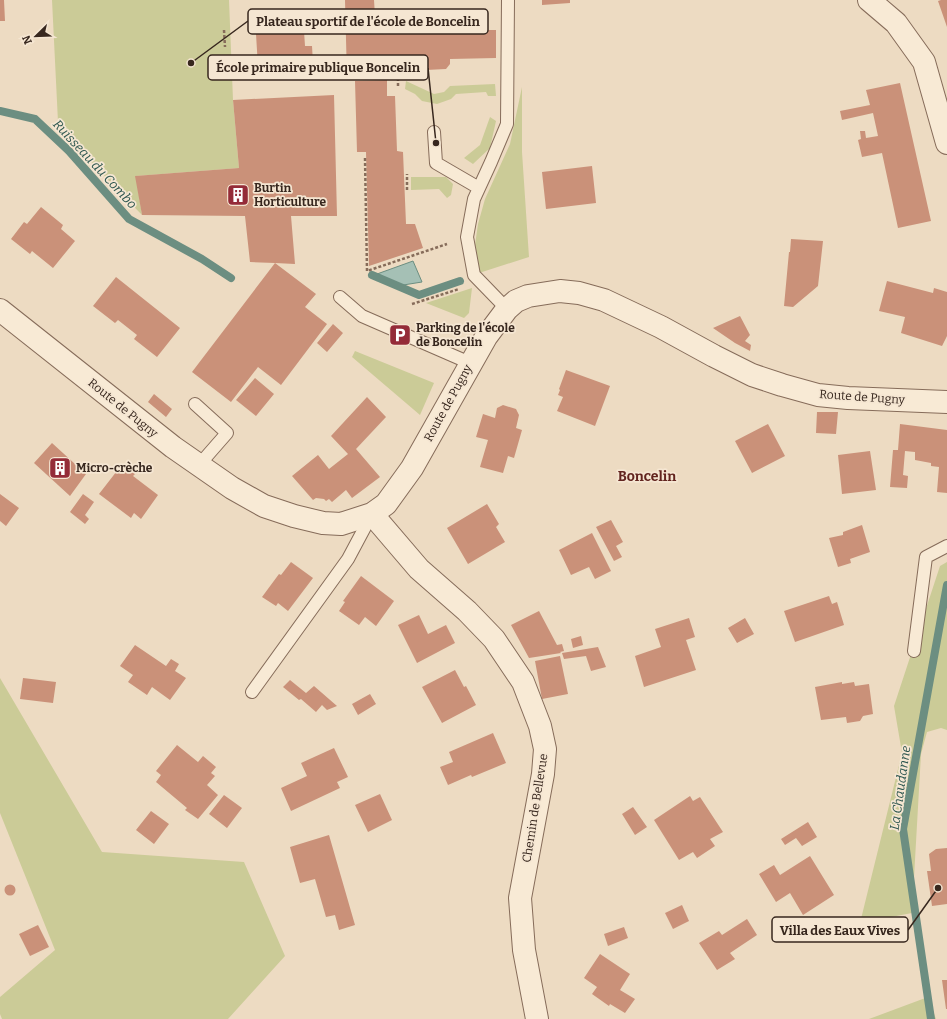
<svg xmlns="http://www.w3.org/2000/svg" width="947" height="1019" viewBox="0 0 947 1019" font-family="Bitter,serif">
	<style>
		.green { fill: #cbcb97 }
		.water { fill: #a5c0b5; stroke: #6c8e81 }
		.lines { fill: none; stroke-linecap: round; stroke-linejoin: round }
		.stream { stroke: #6c8e81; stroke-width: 8 }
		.building { fill: #ca9179 }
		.service-casing { stroke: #866c5a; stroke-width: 14 }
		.minor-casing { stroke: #866c5a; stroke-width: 24 }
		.tertiary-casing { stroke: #866c5a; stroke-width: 24 }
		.path { stroke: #866c5a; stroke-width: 2.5; stroke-dasharray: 3 2; stroke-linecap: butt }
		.service { stroke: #f8ead5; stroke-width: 12 }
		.minor { stroke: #f8ead5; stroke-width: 22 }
		.tertiary { stroke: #f8ead5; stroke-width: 22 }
		.labels { text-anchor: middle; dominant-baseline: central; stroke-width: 3.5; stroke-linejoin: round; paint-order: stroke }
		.poi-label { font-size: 12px; font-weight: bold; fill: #37271e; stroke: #f5e6d2; text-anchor: start }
		.street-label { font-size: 12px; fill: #37271e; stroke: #f5e6d2 }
		.water-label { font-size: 13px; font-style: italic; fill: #2d564f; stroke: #f5e6d2 }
		.quarter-label { font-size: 14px; font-weight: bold; fill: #62241e; stroke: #f5e6d2 }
		.leader { fill: none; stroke: #37271e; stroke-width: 1.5 }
		.callout-dot { fill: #37271e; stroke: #f5e6d2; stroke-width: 1.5 }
		.callout { fill: #f5e6d2; stroke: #37271e; stroke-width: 1.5 }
		.callout-label { font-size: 13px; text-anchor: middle; font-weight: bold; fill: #37271e }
	</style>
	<rect width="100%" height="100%" fill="#eddbc2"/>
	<path class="green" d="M 52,0 L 229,0 L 233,100 L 239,168 L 136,176 L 142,215 L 89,160 L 58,122 Z
		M 406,81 L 434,94 L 444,92 L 450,86 L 495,84 L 496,96 L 488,96 L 486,92 L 456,94 L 451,99 L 437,104 L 422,101 L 415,94 L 405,89 Z
		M 522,87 L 522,152 L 529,257 L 479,273 L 475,245 L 478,224 L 485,199 L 510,144 Z
		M 490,117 L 496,121 L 490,148 L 473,164 L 464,158 L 480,145 Z
		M 411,177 L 446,177 L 453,184 L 451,195 L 447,198 L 439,189 L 411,190 Z
		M 472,288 L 469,313 L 464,318 L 426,303 Z
		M 355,351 L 434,383 L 420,415 L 352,357 Z
		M 947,562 L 947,730 L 941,728 L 927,732 L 921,754 L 912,913 L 860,923 L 902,753 L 894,706 L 940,566 Z
		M 0,678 L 102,852 L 244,862 L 285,956 L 228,1019 L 2,1019 L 0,1014 L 0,997 L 55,950 L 0,813 Z
		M 928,997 L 936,1019 L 869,1019 Z"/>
	<path class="water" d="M 413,261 L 422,282 L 397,286 L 379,279 L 377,274 Z"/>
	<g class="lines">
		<path class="stream" d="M 0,111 L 35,119 L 69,151 L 129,219 L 202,259 L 231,278
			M 372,275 L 419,295 L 460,281
			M 931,1019 L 903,829 L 947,585"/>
	</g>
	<path class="building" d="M 0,0 L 4,0 L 5,21 L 0,21 Z
		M 345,0 L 374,0 L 376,32 L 419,31 L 418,25 L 424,22 L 442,21 L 449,23 L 449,30 L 496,30 L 496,58 L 450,59 L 450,64 L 446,69 L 426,70 L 420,66 L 420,60 L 377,61 L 377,77 L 347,78 Z
		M 542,0 L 570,0 L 570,3 L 542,5 Z
		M 941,0 L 947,0 L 947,27 L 938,1 Z
		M 304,31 L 305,46 L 312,46 L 313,63 L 258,67 L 256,34 Z
		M 387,80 L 387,96 L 395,96 L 397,151 L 403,152 L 406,224 L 415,224 L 423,248 L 369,266 L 366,152 L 357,152 L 355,81 Z
		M 900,83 L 931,221 L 898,228 L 882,153 L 862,157 L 858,140 L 861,139 L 860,131 L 865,131 L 866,138 L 878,136 L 873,113 L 842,120 L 840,111 L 870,105 L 866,90 Z
		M 334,95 L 337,216 L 291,216 L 295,264 L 275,263 L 316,294 L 305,307 L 327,324 L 281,385 L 258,367 L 231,402 L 192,372 L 275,263 L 250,262 L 245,216 L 142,215 L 135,176 L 239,168 L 233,100 Z
		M 592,166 L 596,203 L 546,209 L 542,172 Z
		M 41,207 L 63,225 L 61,229 L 75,241 L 53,268 L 32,251 L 30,254 L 11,239 L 24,222 L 27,224 Z
		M 791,239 L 823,241 L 818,286 L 793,307 L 784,306 L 789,252 L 790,252 Z
		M 116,277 L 180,328 L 157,357 L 134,339 L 137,335 L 118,320 L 115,323 L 93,306 Z
		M 887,281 L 933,293 L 934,288 L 947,292 L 947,336 L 942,346 L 901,333 L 905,317 L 879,311 Z
		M 740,316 L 750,335 L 745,341 L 751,345 L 750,351 L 735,343 L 713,328 Z
		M 333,324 L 343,333 L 327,352 L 317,343 Z
		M 566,370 L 610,386 L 595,426 L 557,411 L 563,397 L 558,395 L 560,390 L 559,389 Z
		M 255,378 L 274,394 L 256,416 L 236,400 Z
		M 154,394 L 172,409 L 166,417 L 148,402 Z
		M 367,397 L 386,417 L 356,449 L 380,477 L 352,498 L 346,490 L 332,502 L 329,499 L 326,501 L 324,499 L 316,498 L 313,500 L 292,476 L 318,455 L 329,469 L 348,454 L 331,436 Z
		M 503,405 L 516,409 L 519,415 L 516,428 L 522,430 L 514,458 L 508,456 L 503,473 L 480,467 L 488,440 L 476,437 L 483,414 L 495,418 L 497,408 Z
		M 817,412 L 838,412 L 836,434 L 816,433 Z
		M 768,424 L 785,456 L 752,473 L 735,441 Z
		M 900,424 L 947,430 L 947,493 L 937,492 L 939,467 L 931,466 L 931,463 L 915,460 L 915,452 L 905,451 L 903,475 L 908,476 L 907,488 L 890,487 L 893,450 L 898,450 Z
		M 52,443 L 86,474 L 70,496 L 34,463 Z
		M 870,451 L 876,490 L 842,494 L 838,455 Z
		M 120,467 L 123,470 L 125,467 L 129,468 L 135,474 L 133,476 L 158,495 L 141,519 L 134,513 L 131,518 L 99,494 Z
		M 0,494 L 19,508 L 6,526 L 0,521 Z
		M 83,494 L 94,502 L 85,515 L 89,519 L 85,524 L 70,512 Z
		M 487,504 L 499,524 L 496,527 L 505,542 L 468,564 L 447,528 Z
		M 611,520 L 623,542 L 616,546 L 622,557 L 614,561 L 596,527 Z
		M 862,525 L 870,552 L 850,559 L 851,563 L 838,567 L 829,538 L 843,535 L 843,532 Z
		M 592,533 L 611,571 L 595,579 L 589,567 L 571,575 L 559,550 Z
		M 291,562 L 313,578 L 288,611 L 278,603 L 276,606 L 262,597 L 279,574 L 281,575 Z
		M 361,576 L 394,601 L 376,626 L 365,617 L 359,625 L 339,611 L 345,602 L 343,601 Z
		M 829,596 L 832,604 L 837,602 L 844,625 L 795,642 L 784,611 Z
		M 539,611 L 557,645 L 562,644 L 564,651 L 560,652 L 561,653 L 529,658 L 511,625 Z
		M 419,615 L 428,634 L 446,625 L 455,643 L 417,663 L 398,625 Z
		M 689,618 L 695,637 L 686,640 L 696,670 L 644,687 L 635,656 L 661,647 L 655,629 Z
		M 745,618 L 754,634 L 737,643 L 728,628 Z
		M 581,636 L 583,645 L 573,648 L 571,639 Z
		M 135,645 L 166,666 L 171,659 L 179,664 L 175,671 L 186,678 L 170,700 L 152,687 L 147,695 L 128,682 L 133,675 L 120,666 Z
		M 598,647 L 606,667 L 591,671 L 586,656 L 564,659 L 562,653 Z
		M 560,656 L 568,694 L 542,699 L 535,661 Z
		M 455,670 L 464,687 L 466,686 L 476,705 L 442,723 L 422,687 Z
		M 23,678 L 56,682 L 53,703 L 20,699 Z
		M 290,680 L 306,693 L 314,686 L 337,706 L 327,710 L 322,705 L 316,712 L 301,699 L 299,700 L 283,687 Z
		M 842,682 L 842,684 L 854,682 L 855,686 L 869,684 L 873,714 L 863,716 L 860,721 L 847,723 L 846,717 L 821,720 L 815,687 Z
		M 370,694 L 376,704 L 358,715 L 352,704 Z
		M 493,733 L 506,763 L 472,777 L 471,775 L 448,785 L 440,767 L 453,762 L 449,752 Z
		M 177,745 L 198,762 L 203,756 L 216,767 L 211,773 L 215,776 L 207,785 L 218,795 L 198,819 L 185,810 L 187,808 L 156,782 L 161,775 L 156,771 Z
		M 334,748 L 348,777 L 337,782 L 340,788 L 291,811 L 281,788 L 307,776 L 301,763 Z
		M 380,794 L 392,820 L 368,832 L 355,805 Z
		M 224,795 L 242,808 L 227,828 L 209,814 Z
		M 690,796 L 693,801 L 700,797 L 723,832 L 710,839 L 715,846 L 697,858 L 693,852 L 679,860 L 654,820 Z
		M 633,807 L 647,827 L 635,835 L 622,814 Z
		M 151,811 L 169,824 L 154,844 L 136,830 Z
		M 808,822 L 817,837 L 802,846 L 796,838 L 785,845 L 781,839 Z
		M 329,835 L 355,925 L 339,930 L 335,915 L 326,917 L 315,879 L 300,883 L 290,847 Z
		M 947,848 L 947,904 L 932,906 L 927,871 L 931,871 L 929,854 L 936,849 Z
		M 810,856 L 834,895 L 803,915 L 790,893 L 776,902 L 759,874 L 774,865 L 780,875 Z
		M4.5 890a5.5 5.5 0 1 1 11 0a5.5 5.5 0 1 1-11 0Z
		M 682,905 L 689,921 L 673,929 L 665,913 Z
		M 747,919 L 757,935 L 730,953 L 735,959 L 717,970 L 699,943 L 719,931 L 722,935 Z
		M 38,925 L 49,947 L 30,956 L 19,934 Z
		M 624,927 L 628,938 L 608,946 L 604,934 Z
		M 600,954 L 630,974 L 620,990 L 635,999 L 625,1013 L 610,1004 L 609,1006 L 592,994 L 597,987 L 584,978 Z
		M 942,980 L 947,980 L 947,1009 L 946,1009 Z"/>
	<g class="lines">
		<g class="service-casing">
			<path id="service" d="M 434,132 L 436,163 L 479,188
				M 340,297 L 362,316 L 470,363
				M 507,309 L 474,275 L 467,237 L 474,199 L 491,162 L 507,124 L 508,0
				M 195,404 L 227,433 L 199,465
				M 914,651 L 926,557 L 947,546
				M 252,692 L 348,559 L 372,514"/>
		</g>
		<g class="minor-casing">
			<path id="minor" d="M 869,0 L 896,23 L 924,62 L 947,143
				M 372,514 L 419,569 L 467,611 L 494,639 L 523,682 L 540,726 L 545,749 L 543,774 L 520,898 L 524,950 L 537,1019"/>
		</g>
		<g class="tertiary-casing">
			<path id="tertiary" d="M 0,310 L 173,447 L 232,488 L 264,506 L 294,516 L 323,523 L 341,524 L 372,514 L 386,504 L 412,468 L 486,337 L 507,309 L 516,301 L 528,296 L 560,291 L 579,293 L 604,300 L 661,327 L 714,356 L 752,375 L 782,385 L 818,395 L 848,398 L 947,402"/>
		</g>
		<path class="path" d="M 224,30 L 225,47
			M 398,86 L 398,76
			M 365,158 L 367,271 L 447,244
			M 407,190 L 407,174
			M 412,304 L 459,289"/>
		<use href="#service" class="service"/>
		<use href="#minor" class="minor"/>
		<use href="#tertiary" class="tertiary"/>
	</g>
	<defs>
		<g id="building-square" transform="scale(1.15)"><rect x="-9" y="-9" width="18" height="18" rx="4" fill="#942b38" stroke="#f5e6d2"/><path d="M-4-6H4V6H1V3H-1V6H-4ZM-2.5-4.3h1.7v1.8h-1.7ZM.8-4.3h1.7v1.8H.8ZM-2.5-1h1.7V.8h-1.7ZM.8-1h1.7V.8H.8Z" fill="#fff"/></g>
		<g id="parking-square" transform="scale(1.15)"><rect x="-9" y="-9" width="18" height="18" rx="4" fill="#942b38" stroke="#f5e6d2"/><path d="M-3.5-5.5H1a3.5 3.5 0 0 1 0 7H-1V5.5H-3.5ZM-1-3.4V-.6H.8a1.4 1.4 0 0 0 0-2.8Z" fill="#fff"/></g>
	</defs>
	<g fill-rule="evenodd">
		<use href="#building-square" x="238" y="195"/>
		<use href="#parking-square" x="400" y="335"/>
		<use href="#building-square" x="60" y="468"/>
	</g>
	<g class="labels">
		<g class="poi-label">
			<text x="254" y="188">Burtin<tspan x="254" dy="14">Horticulture</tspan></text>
			<text x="416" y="328">Parking de l'école<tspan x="416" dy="14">de Boncelin</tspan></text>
			<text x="76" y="468">Micro-crèche</text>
		</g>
		<g class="street-label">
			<text transform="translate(862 397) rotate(4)">Route de Pugny</text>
			<text transform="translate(448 403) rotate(-61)">Route de Pugny</text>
			<text transform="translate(123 408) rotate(39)">Route de Pugny</text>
			<text transform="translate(535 808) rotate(-81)">Chemin de Bellevue</text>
		</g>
		<g class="water-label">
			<text transform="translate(95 164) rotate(47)">Ruisseau du Combo</text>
			<text transform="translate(900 788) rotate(-82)">La Chaudanne</text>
		</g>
		<g class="quarter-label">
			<text x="647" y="476">Boncelin</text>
		</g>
	</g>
	<path class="leader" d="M191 63L248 21M436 143L428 68M938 888L908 930"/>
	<g class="callout-dot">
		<circle cx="191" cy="63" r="4"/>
		<circle cx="436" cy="143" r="4"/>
		<circle cx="938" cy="888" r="4"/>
	</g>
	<g class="callout">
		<rect x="248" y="9" width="240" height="25" rx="4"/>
		<rect x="208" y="55" width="220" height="25" rx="4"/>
		<rect x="772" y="917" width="136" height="25" rx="4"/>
	</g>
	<g class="callout-label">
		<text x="368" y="26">Plateau sportif de l'école de Boncelin</text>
		<text x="318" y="72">École primaire publique Boncelin</text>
		<text x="840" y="935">Villa des Eaux Vives</text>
	</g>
	<g transform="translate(36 36) rotate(247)" stroke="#f5e6d2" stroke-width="3" paint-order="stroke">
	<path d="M0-3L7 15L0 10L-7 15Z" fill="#37271e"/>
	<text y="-6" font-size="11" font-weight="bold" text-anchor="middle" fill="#37271e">N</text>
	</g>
</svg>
